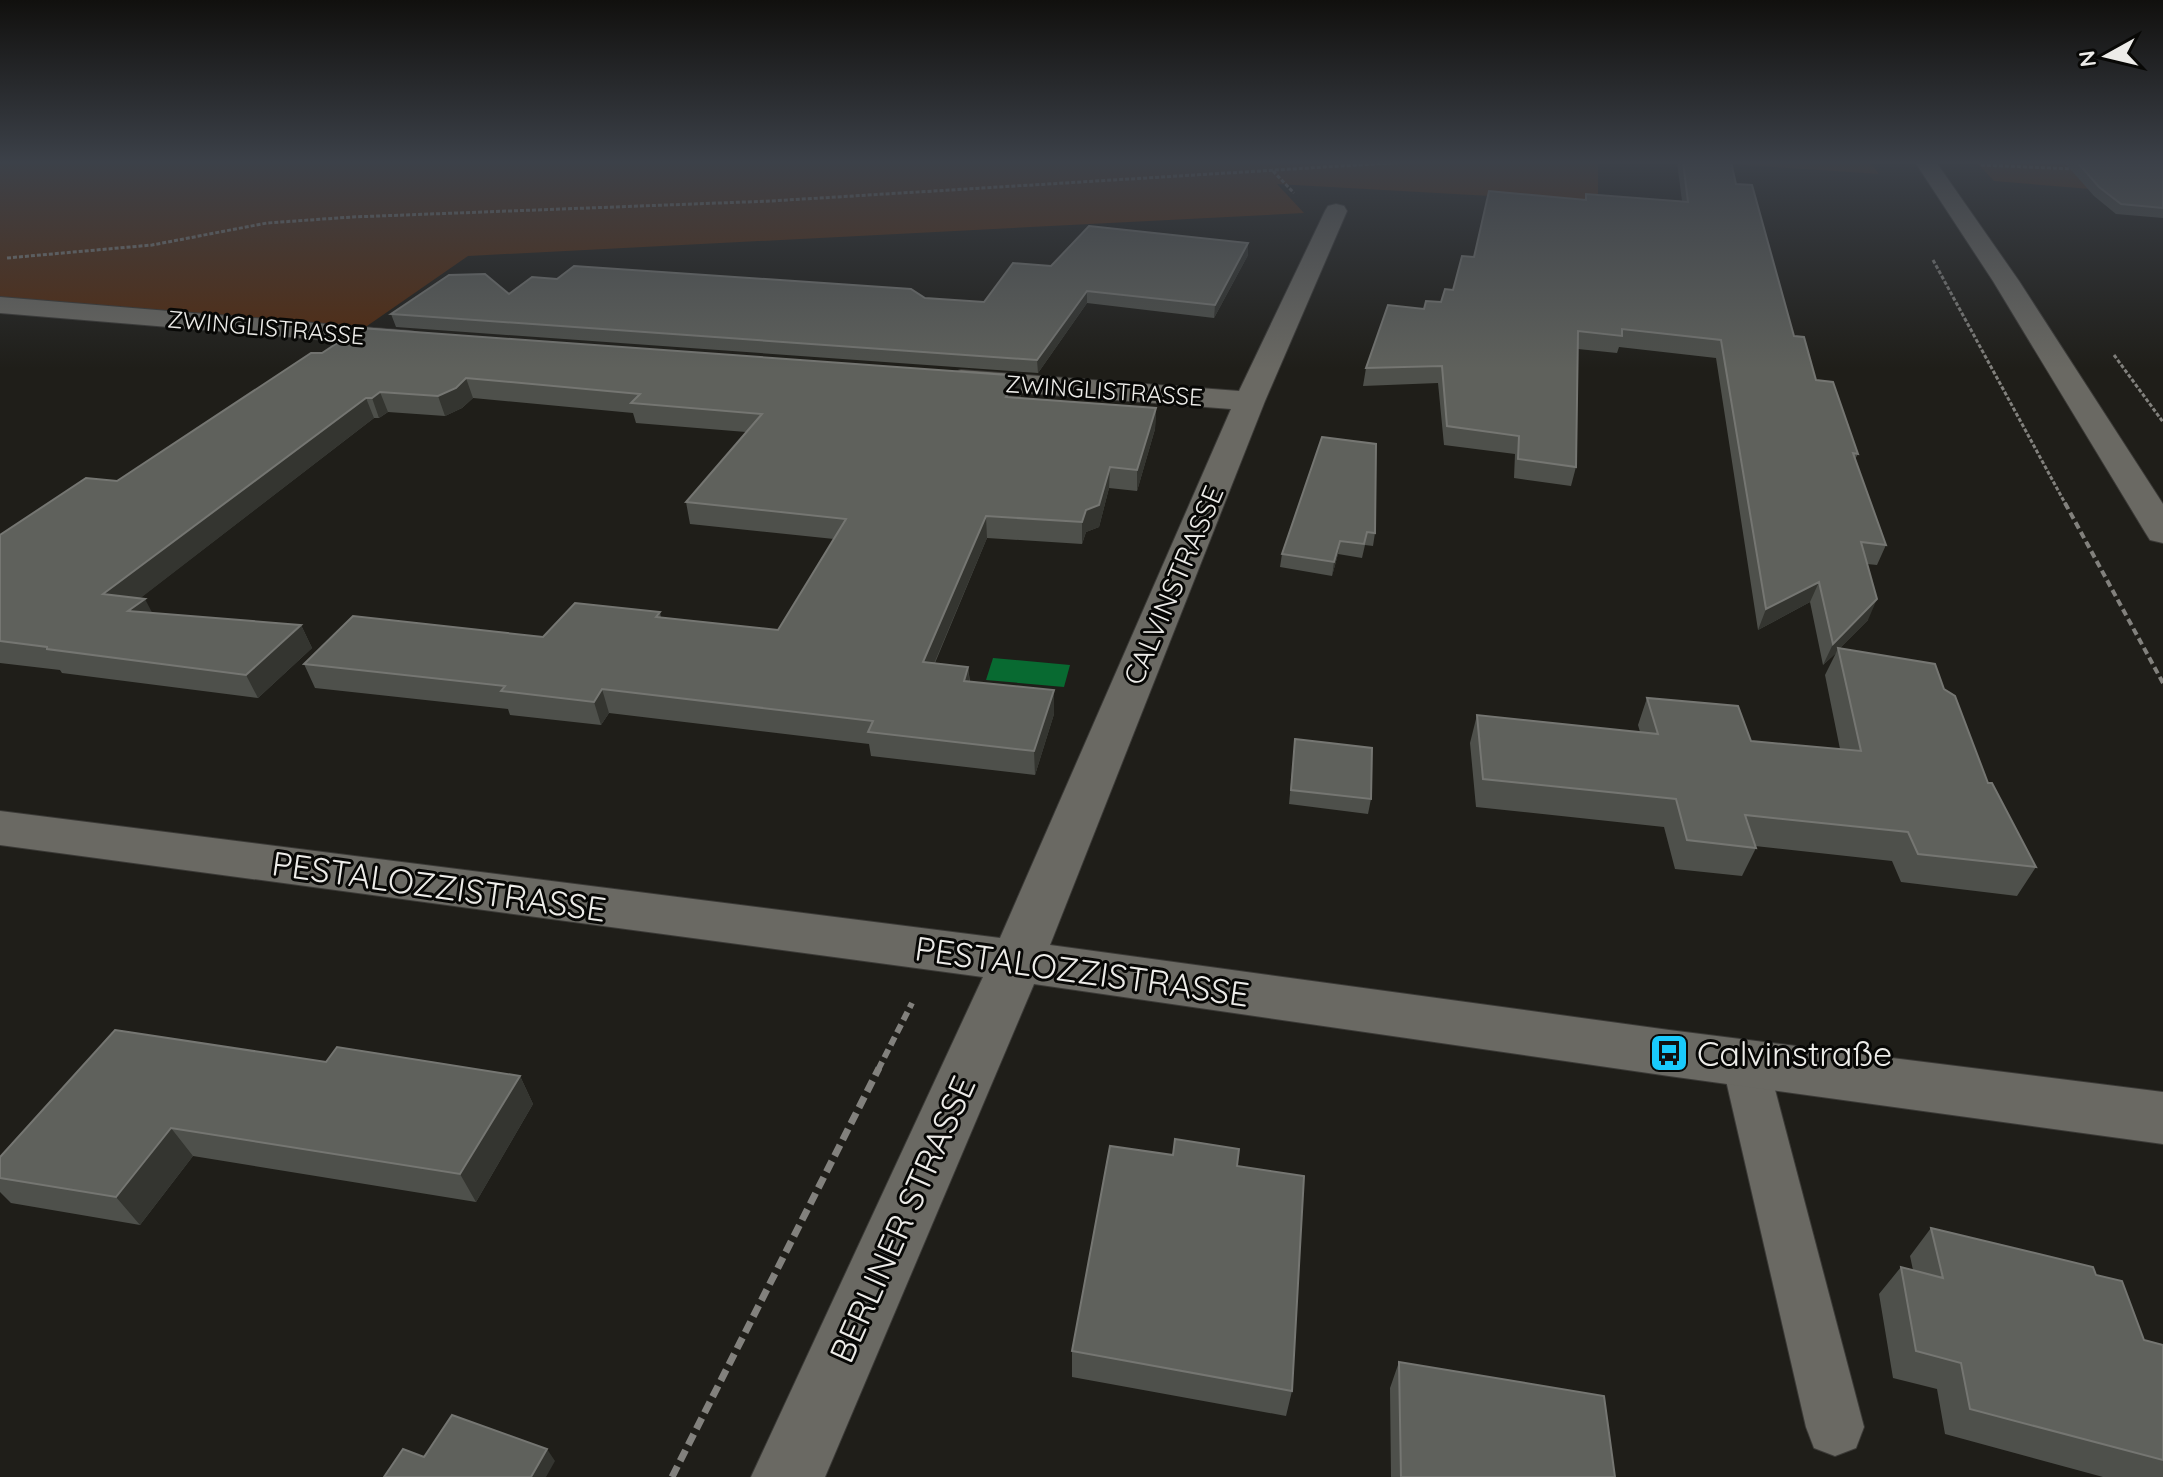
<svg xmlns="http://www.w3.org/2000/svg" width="2163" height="1477" viewBox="0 0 2163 1477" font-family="Quicksand,sans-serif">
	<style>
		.green { fill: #542b0f }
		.water { fill: #086a31 }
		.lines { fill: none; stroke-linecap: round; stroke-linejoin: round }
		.service-casing { stroke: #3b3a37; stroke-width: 2 }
		.minor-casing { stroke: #3b3a37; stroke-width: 2 }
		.secondary-casing { stroke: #3b3a37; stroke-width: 2 }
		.path-far3 { stroke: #82817d; stroke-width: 3; stroke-dasharray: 4 2; stroke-linecap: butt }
		.path-far2 { stroke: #82817d; stroke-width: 4; stroke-dasharray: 7 4; stroke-linecap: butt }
		.path-far1 { stroke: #82817d; stroke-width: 6; stroke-dasharray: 9 5; stroke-linecap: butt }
		.path { stroke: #82817d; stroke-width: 7; stroke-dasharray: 12 6; stroke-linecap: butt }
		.service { fill: #6a6963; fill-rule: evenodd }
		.minor { fill: #6a6963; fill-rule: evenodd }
		.secondary { fill: #6a6963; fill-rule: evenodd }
		.wall { fill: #4e504b }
		.shaded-wall { fill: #343530 }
		.building { fill: #5f615c; stroke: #757672; stroke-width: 2 }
		.labels { text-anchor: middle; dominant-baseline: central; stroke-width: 6; stroke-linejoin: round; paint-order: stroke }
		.far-street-label { font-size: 24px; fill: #edece9; stroke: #080806 }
		.street-label { font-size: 28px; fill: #edece9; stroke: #080806 }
		.near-street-label { font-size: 34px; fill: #edece9; stroke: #080806 }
		.near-poi-label { font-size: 34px; fill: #edece9; stroke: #080806; text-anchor: start }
	</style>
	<rect width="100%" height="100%" fill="#1f1e19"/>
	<path class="green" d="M 0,162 L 1598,162 L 1598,202 L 1277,184 L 1304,213 L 468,256 L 354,335 L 0,305 Z
		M 1700,162 L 1870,162 L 1879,174 Z
		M 1976,162 L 2163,162 L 2163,195 L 1994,181 Z"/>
	<path class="water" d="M 993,658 L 1070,665 L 1064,687 L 986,680 Z"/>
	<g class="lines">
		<g class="service-casing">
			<path id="service" d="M 1745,1044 L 1761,1049 L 1768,1063 L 1864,1427 L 1856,1448 L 1835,1456 L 1814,1448 L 1806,1427 L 1722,1063 L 1729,1049 Z"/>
		</g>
		<g class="minor-casing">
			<path id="minor" d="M 1336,204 L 1344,206 L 1347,211 L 1265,401 L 1050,945 L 1669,1030 L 2163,1092 L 2163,1144 L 1669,1076 L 1034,984 L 825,1477 L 751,1477 L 983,977 L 0,845 L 0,811 L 1000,938 L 1231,409 L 961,388 L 951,385 L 946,379 L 951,373 L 961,370 L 1239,391 L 1325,211 L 1328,206 Z
				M 0,297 L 410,331 L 420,333 L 424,339 L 420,345 L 410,347 L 0,313 Z"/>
		</g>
		<g class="secondary-casing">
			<path id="secondary" d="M 1915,162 L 1936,162 L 2019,281 L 2163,504 L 2163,543 L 2150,540 L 2145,532 L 1993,281 Z"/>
		</g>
		<path class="path-far3" d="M 1981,165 L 2075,169
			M 1273,171 L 1294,193
			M 7,258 L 152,245 L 267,223 L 352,217 L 771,201 L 1406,162
			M 1933,260 L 2066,505
			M 2114,355 L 2163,422"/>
		<path class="path-far2" d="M 2065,503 L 2163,683"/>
		<path class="path-far1" d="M 878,1070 L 912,1003"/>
		<path class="path" d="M 672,1477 L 879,1068"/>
		<use href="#service" class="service"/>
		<use href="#minor" class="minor"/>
		<use href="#secondary" class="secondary"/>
	</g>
	<path class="wall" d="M 1677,162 L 1731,162 L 1736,184 L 1794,336 L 1816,380 L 1858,454 L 1855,459 L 1886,545 L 1877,565 L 1867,564 L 1868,620 L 1840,648 L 1944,689 L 1988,783 L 2036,867 L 2017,896 L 1901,882 L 1892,861 L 1755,846 L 1756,848 L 1742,876 L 1675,869 L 1664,827 L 1476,807 L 1470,743 L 1477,715 L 1640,732 L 1638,725 L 1647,698 L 1751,741 L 1840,749 L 1825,675 L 1836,653 L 1823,665 L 1810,602 L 1758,630 L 1716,358 L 1619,347 L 1617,353 L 1578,349 L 1576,467 L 1571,486 L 1514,478 L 1515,454 L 1444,445 L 1438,383 L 1363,386 L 1366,368 L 1424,309 L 1441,302 L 1453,290 L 1474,257 L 1585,200 L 1586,194 L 1682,201 Z
		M 2064,162 L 2163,162 L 2163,218 L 2116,214 L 2094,196 Z
		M 1248,255 L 1214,318 L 1087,303 L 1038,373 L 396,327 L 391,314 L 509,294 L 557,279 L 925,298 L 984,302 L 1051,266 Z
		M 311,353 L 1021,376 L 1020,398 L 1156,408 L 1155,429 L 1137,491 L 1109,488 L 1099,527 L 1086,532 L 1082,544 L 987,538 L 935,663 L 968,667 L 970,682 L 1054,714 L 1035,775 L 871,756 L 869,744 L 609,713 L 601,725 L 510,715 L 508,709 L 315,688 L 304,664 L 543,637 L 660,612 L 661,618 L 778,630 L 834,539 L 690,524 L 686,502 L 746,432 L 636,423 L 633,413 L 473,398 L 462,408 L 445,416 L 388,412 L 379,418 L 374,418 L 140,598 L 152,613 L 301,625 L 312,648 L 258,698 L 62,673 L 60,670 L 0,663 L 0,535 L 117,481 Z
		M 1322,437 L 1375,533 L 1373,546 L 1365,545 L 1362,558 L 1338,554 L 1332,576 L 1280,567 L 1282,554 Z
		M 1295,739 L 1371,799 L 1368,814 L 1289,804 Z
		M 326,1062 L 520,1076 L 533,1104 L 476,1202 L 193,1156 L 140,1225 L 11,1203 L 0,1192 L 0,1157 Z
		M 1237,1166 L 1292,1391 L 1286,1416 L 1072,1377 L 1072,1351 Z
		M 1931,1228 L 2096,1275 L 2144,1340 L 2163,1345 L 2163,1477 L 2103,1477 L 1945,1434 L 1937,1389 L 1893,1378 L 1879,1294 L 1901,1267 L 1913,1270 L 1910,1256 Z
		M 1399,1362 L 1615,1477 L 1391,1477 L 1390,1388 Z"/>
	<path class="shaded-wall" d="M 1248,243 L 1248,255 L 1214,318 L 1215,305 Z
		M 1087,291 L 1087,303 L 1038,373 L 1037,360 Z
		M 1021,376 L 1021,396 L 1007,417 L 1006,397 Z
		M 466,378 L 473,398 L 462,408 L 445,416 L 438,396 Z
		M 380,392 L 388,412 L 379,418 L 372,398 Z
		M 366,398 L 374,418 L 116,617 L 103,594 Z
		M 1156,408 L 1155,429 L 1137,491 L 1137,470 Z
		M 1110,467 L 1109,488 L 1099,527 L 1086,532 L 1082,544 L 1082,522 L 1086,510 Z
		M 986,516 L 987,538 L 925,685 L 923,662 Z
		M 1340,541 L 1338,554 L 1332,576 L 1334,562 Z
		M 1819,582 L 1810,602 L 1758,630 L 1766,609 Z
		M 145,599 L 157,622 L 128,611 Z
		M 1877,599 L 1868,620 L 1838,650 L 1838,648 L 1836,653 L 1823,665 L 1833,644 Z
		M 301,625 L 312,648 L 258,698 L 246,675 Z
		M 968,667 L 970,690 L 964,681 Z
		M 602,689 L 609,713 L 601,725 L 594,702 Z
		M 1054,690 L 1054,714 L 1035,775 L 1034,751 Z
		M 520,1076 L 533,1104 L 476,1202 L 460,1174 Z
		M 171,1128 L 193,1156 L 140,1225 L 116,1197 Z
		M 547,1449 L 555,1461 L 546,1477 L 531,1477 Z"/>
	<path class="building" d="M 1683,162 L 1731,162 L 1736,184 L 1752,185 L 1794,336 L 1804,337 L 1816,380 L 1833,382 L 1858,454 L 1853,453 L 1886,545 L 1861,542 L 1877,599 L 1833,644 L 1819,582 L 1766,609 L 1721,340 L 1622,329 L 1622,336 L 1578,331 L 1576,467 L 1518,459 L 1519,436 L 1447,426 L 1442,366 L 1366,368 L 1388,305 L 1424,309 L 1426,301 L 1441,302 L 1445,289 L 1453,290 L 1462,256 L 1474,257 L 1489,191 L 1586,200 L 1586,194 L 1688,202 Z
		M 2077,162 L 2163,162 L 2163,208 L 2121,204 L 2099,187 Z
		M 1089,226 L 1248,243 L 1215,305 L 1087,291 L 1037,360 L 391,314 L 449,275 L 485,274 L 509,294 L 532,277 L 557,279 L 574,266 L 911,289 L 925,298 L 984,302 L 1013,263 L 1051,266 Z
		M 360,328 L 1021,376 L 1006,397 L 1156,408 L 1137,470 L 1110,467 L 1099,505 L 1086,510 L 1082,522 L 986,516 L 923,662 L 968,667 L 964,681 L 1054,690 L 1034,751 L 868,732 L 873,721 L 602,689 L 594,702 L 501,691 L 505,686 L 304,664 L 353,616 L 543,637 L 575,603 L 660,612 L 656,617 L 778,630 L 846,519 L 686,502 L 762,414 L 631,403 L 640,394 L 466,378 L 456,388 L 438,396 L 380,392 L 372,398 L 366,398 L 103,594 L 145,599 L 128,611 L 301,625 L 246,675 L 47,649 L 47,647 L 0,641 L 0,535 L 86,478 L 117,481 L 311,353 L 322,353 Z
		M 1322,437 L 1376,444 L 1375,533 L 1367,532 L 1364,544 L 1340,541 L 1334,562 L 1282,554 Z
		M 1838,648 L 1935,664 L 1944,689 L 1955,696 L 1988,783 L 1992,783 L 2036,867 L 1918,854 L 1908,832 L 1745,815 L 1756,848 L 1687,840 L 1676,799 L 1483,779 L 1477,715 L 1658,734 L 1647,698 L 1738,706 L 1751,741 L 1861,751 Z
		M 1295,739 L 1372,748 L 1371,799 L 1291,790 Z
		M 115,1030 L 326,1062 L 337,1047 L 520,1076 L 460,1174 L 171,1128 L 116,1197 L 0,1178 L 0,1157 Z
		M 1175,1139 L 1239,1149 L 1237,1166 L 1304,1176 L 1292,1391 L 1072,1351 L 1110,1146 L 1173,1155 Z
		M 1931,1228 L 2093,1267 L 2096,1275 L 2122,1281 L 2144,1340 L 2163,1345 L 2163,1460 L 1970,1409 L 1961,1363 L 1916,1351 L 1901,1267 L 1943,1278 Z
		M 1399,1362 L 1604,1396 L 1615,1477 L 1401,1477 Z
		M 452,1415 L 547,1449 L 531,1477 L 384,1477 L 403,1449 L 424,1457 Z"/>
	<linearGradient id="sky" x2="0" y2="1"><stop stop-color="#11100e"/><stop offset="0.44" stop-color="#3c4149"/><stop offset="1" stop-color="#3c4149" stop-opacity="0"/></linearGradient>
	<rect width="2163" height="369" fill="url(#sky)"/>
	<defs>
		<g id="bus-square" transform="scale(2)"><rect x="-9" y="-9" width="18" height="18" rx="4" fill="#19cafc" stroke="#080806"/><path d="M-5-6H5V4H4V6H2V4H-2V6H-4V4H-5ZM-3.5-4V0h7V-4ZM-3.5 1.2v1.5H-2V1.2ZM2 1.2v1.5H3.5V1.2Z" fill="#111"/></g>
	</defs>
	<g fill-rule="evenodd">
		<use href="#bus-square" x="1669" y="1053"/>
	</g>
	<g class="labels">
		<g class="far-street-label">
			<text transform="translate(266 327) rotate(5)">ZWINGLISTRASSE</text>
			<text transform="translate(1104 390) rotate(4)">ZWINGLISTRASSE</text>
		</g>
		<g class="street-label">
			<text transform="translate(1173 585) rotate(-67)">CALVINSTRASSE</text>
		</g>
		<g class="near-street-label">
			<text transform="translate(439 886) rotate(8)">PESTALOZZISTRASSE</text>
			<text transform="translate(1082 971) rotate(8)">PESTALOZZISTRASSE</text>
			<text transform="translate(902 1219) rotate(-66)">BERLINER STRASSE</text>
		</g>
		<g class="near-poi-label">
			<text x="1697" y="1053">Calvinstraße</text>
		</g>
	</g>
	<g transform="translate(2107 56) rotate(262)" stroke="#080806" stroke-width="6" paint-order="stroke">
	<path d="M0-6L14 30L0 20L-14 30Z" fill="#edece9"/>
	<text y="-12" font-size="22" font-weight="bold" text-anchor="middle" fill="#edece9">N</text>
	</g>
</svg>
